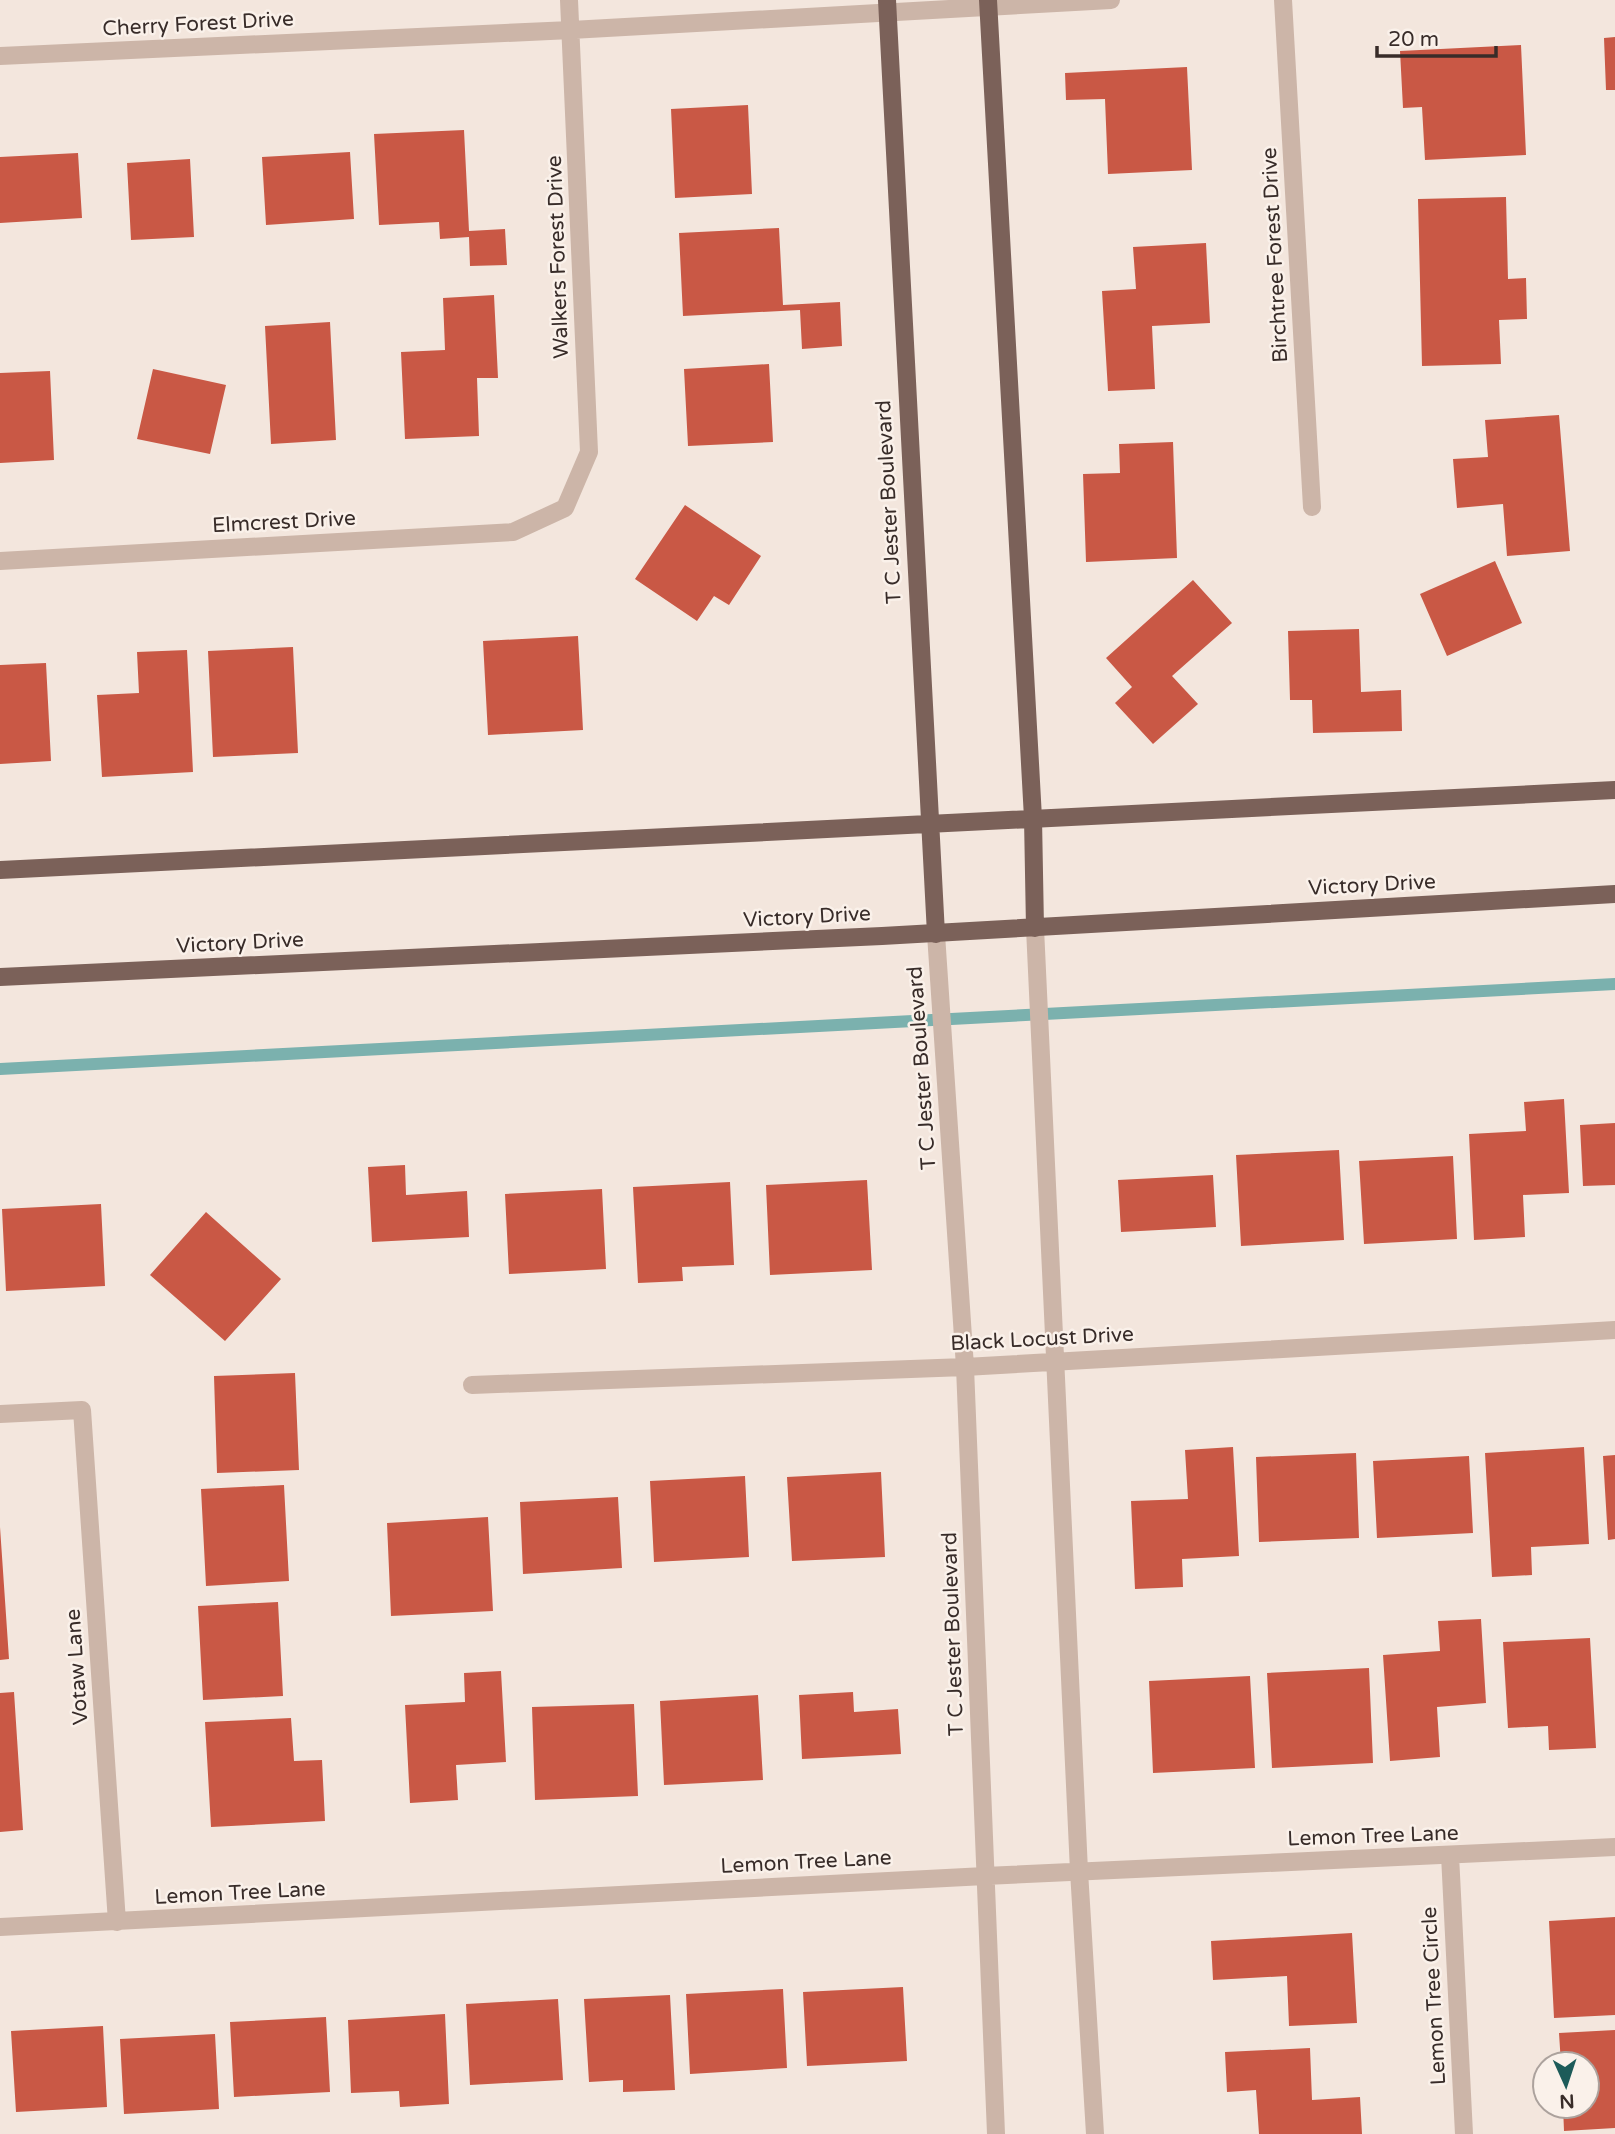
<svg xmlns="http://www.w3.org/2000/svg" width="1615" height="2134" viewBox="0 0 1615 2134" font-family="'Varela Round',sans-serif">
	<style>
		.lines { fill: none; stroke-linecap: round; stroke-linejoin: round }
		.stream { stroke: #7bb1ae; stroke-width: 12 }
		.building { fill: #c95845 }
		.minor { stroke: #ccb5a8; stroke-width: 18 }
		.major { stroke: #7b6159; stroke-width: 18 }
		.labels { text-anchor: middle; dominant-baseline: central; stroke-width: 5; stroke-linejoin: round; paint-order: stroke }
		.street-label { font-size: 21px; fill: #382c29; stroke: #faf1ea }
	</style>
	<rect width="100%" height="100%" fill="#f3e6dd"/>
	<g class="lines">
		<path class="stream" d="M 0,1069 L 1615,984"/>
	</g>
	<path class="building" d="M 1615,37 L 1615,90 L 1606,90 L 1604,38 Z
		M 1521,45 L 1526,155 L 1425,160 L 1422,107 L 1403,108 L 1400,51 Z
		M 1187,67 L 1192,170 L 1108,174 L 1105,99 L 1066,100 L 1065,73 Z
		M 748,105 L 752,194 L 675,198 L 671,109 Z
		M 464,130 L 469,231 L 505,229 L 507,265 L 470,266 L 469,237 L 440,239 L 439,222 L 379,225 L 374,134 Z
		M 350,152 L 354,219 L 266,225 L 262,157 Z
		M 78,153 L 82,218 L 0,223 L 0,157 Z
		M 190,159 L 194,237 L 131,240 L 127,163 Z
		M 1506,197 L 1508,279 L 1526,278 L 1527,319 L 1499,320 L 1501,364 L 1422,366 L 1418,199 Z
		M 779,228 L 783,305 L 840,302 L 842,346 L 802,349 L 800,310 L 683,316 L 679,233 Z
		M 1206,243 L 1210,323 L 1152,326 L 1155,389 L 1108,391 L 1102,291 L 1136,289 L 1133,247 Z
		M 494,295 L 498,378 L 477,378 L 479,436 L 405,439 L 401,352 L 445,350 L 443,298 Z
		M 330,322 L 336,440 L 271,444 L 265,326 Z
		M 769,364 L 773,442 L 688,446 L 684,369 Z
		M 153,369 L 226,385 L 210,454 L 137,439 Z
		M 50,371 L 54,460 L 0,463 L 0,373 Z
		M 1559,415 L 1570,551 L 1507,556 L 1503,504 L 1457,508 L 1453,459 L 1488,457 L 1485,420 Z
		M 1173,442 L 1177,558 L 1086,562 L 1083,474 L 1120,473 L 1119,444 Z
		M 685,505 L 761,556 L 729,605 L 714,596 L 697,621 L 635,579 Z
		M 1495,561 L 1522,623 L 1447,656 L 1420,594 Z
		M 1193,580 L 1232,623 L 1172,676 L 1198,704 L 1153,744 L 1115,703 L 1132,687 L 1106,658 Z
		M 1359,629 L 1361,692 L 1401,690 L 1402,731 L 1313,733 L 1312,700 L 1290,700 L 1288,631 Z
		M 578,636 L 583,730 L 488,735 L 483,641 Z
		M 293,647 L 298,753 L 213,757 L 208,651 Z
		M 187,650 L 193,772 L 102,777 L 97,695 L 139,693 L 137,652 Z
		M 46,663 L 51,761 L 0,764 L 0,665 Z
		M 1564,1099 L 1569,1193 L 1523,1195 L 1525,1237 L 1474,1240 L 1469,1134 L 1526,1131 L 1524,1102 Z
		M 1615,1123 L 1615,1185 L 1583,1186 L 1580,1125 Z
		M 1339,1150 L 1344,1240 L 1241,1246 L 1236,1155 Z
		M 1453,1156 L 1457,1239 L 1364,1244 L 1359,1161 Z
		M 405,1165 L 406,1195 L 467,1191 L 469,1237 L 372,1242 L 368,1167 Z
		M 1213,1175 L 1216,1227 L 1121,1232 L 1118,1180 Z
		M 867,1180 L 872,1270 L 770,1275 L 766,1185 Z
		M 730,1182 L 734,1265 L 682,1267 L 683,1281 L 638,1283 L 633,1187 Z
		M 602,1189 L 606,1269 L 509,1274 L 505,1194 Z
		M 101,1204 L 105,1286 L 6,1291 L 2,1209 Z
		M 206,1212 L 281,1279 L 225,1341 L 150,1275 Z
		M 295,1373 L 299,1470 L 217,1473 L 214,1376 Z
		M 1233,1447 L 1239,1556 L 1182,1559 L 1183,1587 L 1135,1589 L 1131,1501 L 1188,1499 L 1185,1450 Z
		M 1584,1447 L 1589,1544 L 1531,1547 L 1532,1575 L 1492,1577 L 1485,1453 Z
		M 1356,1453 L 1359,1538 L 1259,1542 L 1256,1457 Z
		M 1615,1455 L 1615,1539 L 1608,1540 L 1603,1456 Z
		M 1469,1456 L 1473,1533 L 1377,1538 L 1373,1461 Z
		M 881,1472 L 885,1557 L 792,1561 L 787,1477 Z
		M 745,1476 L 749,1557 L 654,1562 L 650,1481 Z
		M 284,1485 L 289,1581 L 206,1586 L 201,1489 Z
		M 618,1497 L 622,1568 L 523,1574 L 520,1502 Z
		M 488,1517 L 493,1611 L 391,1616 L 387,1523 Z
		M 0,1527 L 9,1659 L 0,1660 Z
		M 278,1602 L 283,1696 L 203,1700 L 198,1606 Z
		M 1481,1619 L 1486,1703 L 1437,1707 L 1440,1757 L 1390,1761 L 1383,1655 L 1440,1651 L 1438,1621 Z
		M 1590,1638 L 1596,1748 L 1549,1750 L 1548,1726 L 1508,1728 L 1503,1642 Z
		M 1369,1668 L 1373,1763 L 1272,1768 L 1267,1673 Z
		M 501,1671 L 506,1762 L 456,1765 L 458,1800 L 410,1803 L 405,1705 L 465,1702 L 464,1673 Z
		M 1250,1676 L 1255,1768 L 1153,1773 L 1149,1681 Z
		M 14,1692 L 23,1830 L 0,1832 L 0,1693 Z
		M 853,1692 L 854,1712 L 898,1709 L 901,1754 L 802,1759 L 799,1695 Z
		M 758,1695 L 763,1780 L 664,1785 L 660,1701 Z
		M 634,1704 L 638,1796 L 535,1800 L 532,1707 Z
		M 291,1718 L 294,1761 L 322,1760 L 325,1821 L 211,1827 L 205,1722 Z
		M 1615,1917 L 1615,2015 L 1554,2018 L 1549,1921 Z
		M 1352,1933 L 1357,2023 L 1289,2026 L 1287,1976 L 1213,1980 L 1211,1941 Z
		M 903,1987 L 907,2061 L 807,2066 L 803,1992 Z
		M 783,1989 L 787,2068 L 690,2074 L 686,1994 Z
		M 670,1995 L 675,2090 L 623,2092 L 623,2080 L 589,2082 L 584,1999 Z
		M 558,1999 L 563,2080 L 470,2085 L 466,2004 Z
		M 445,2014 L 449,2104 L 400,2107 L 399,2091 L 351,2093 L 348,2020 Z
		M 326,2017 L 330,2092 L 234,2097 L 230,2022 Z
		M 103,2026 L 107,2107 L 16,2112 L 11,2031 Z
		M 1615,2030 L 1615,2128 L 1564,2131 L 1563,2106 L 1587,2106 L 1587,2064 L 1561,2064 L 1559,2033 Z
		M 215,2034 L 219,2109 L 124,2114 L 120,2039 Z
		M 1310,2048 L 1312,2100 L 1360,2097 L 1362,2134 L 1259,2134 L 1256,2090 L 1227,2092 L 1225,2052 Z"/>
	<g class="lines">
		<path class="minor" d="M 1283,0 L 1312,507
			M 0,56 L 571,30 L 1111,0
			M 0,561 L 513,532 L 565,508 L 589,452 L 569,0
			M 1035,928 L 1079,1871 L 1095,2134
			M 936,934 L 965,1367 L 996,2134
			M 472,1385 L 965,1367 L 1615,1330
			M 0,1414 L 82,1410 L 117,1922
			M 1450,1855 L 1464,2134
			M 0,1927 L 985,1876 L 1615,1847"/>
		<path class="major" d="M 887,0 L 936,934
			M 988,0 L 1033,818 L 1035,928
			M 0,870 L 1615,790
			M 0,977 L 882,936 L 1615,894"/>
	</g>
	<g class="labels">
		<g class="street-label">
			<text transform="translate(198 24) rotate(-3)">Cherry Forest Drive</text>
			<text transform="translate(1275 255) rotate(-93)">Birchtree Forest Drive</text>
			<text transform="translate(558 257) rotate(-92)">Walkers Forest Drive</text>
			<text transform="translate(889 502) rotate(-93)">T C Jester Boulevard</text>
			<text transform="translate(284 522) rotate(-3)">Elmcrest Drive</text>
			<text transform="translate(1372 885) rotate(-3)">Victory Drive</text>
			<text transform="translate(807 917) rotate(-3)">Victory Drive</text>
			<text transform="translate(240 943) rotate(-3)">Victory Drive</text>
			<text transform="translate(922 1068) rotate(-94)">T C Jester Boulevard</text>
			<text transform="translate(1042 1339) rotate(-3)">Black Locust Drive</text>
			<text transform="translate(953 1634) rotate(-92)">T C Jester Boulevard</text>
			<text transform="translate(77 1667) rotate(-94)">Votaw Lane</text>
			<text transform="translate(1373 1836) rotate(-2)">Lemon Tree Lane</text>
			<text transform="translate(806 1862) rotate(-3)">Lemon Tree Lane</text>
			<text transform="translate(240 1893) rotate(-3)">Lemon Tree Lane</text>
			<text transform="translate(1434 1996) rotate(-93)">Lemon Tree Circle</text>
		</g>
	</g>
	<g transform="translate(1566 2085) rotate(177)"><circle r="33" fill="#faf1ea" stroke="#aca29d" stroke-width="2"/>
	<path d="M0-5L12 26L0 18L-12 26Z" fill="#1d5b59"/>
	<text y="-10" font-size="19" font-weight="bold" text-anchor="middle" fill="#382c29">N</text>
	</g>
	<path d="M1377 46v10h119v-10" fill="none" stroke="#382c29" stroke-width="3.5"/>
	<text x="1388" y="46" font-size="21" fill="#382c29" stroke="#faf1ea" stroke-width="5" paint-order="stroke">20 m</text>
</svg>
